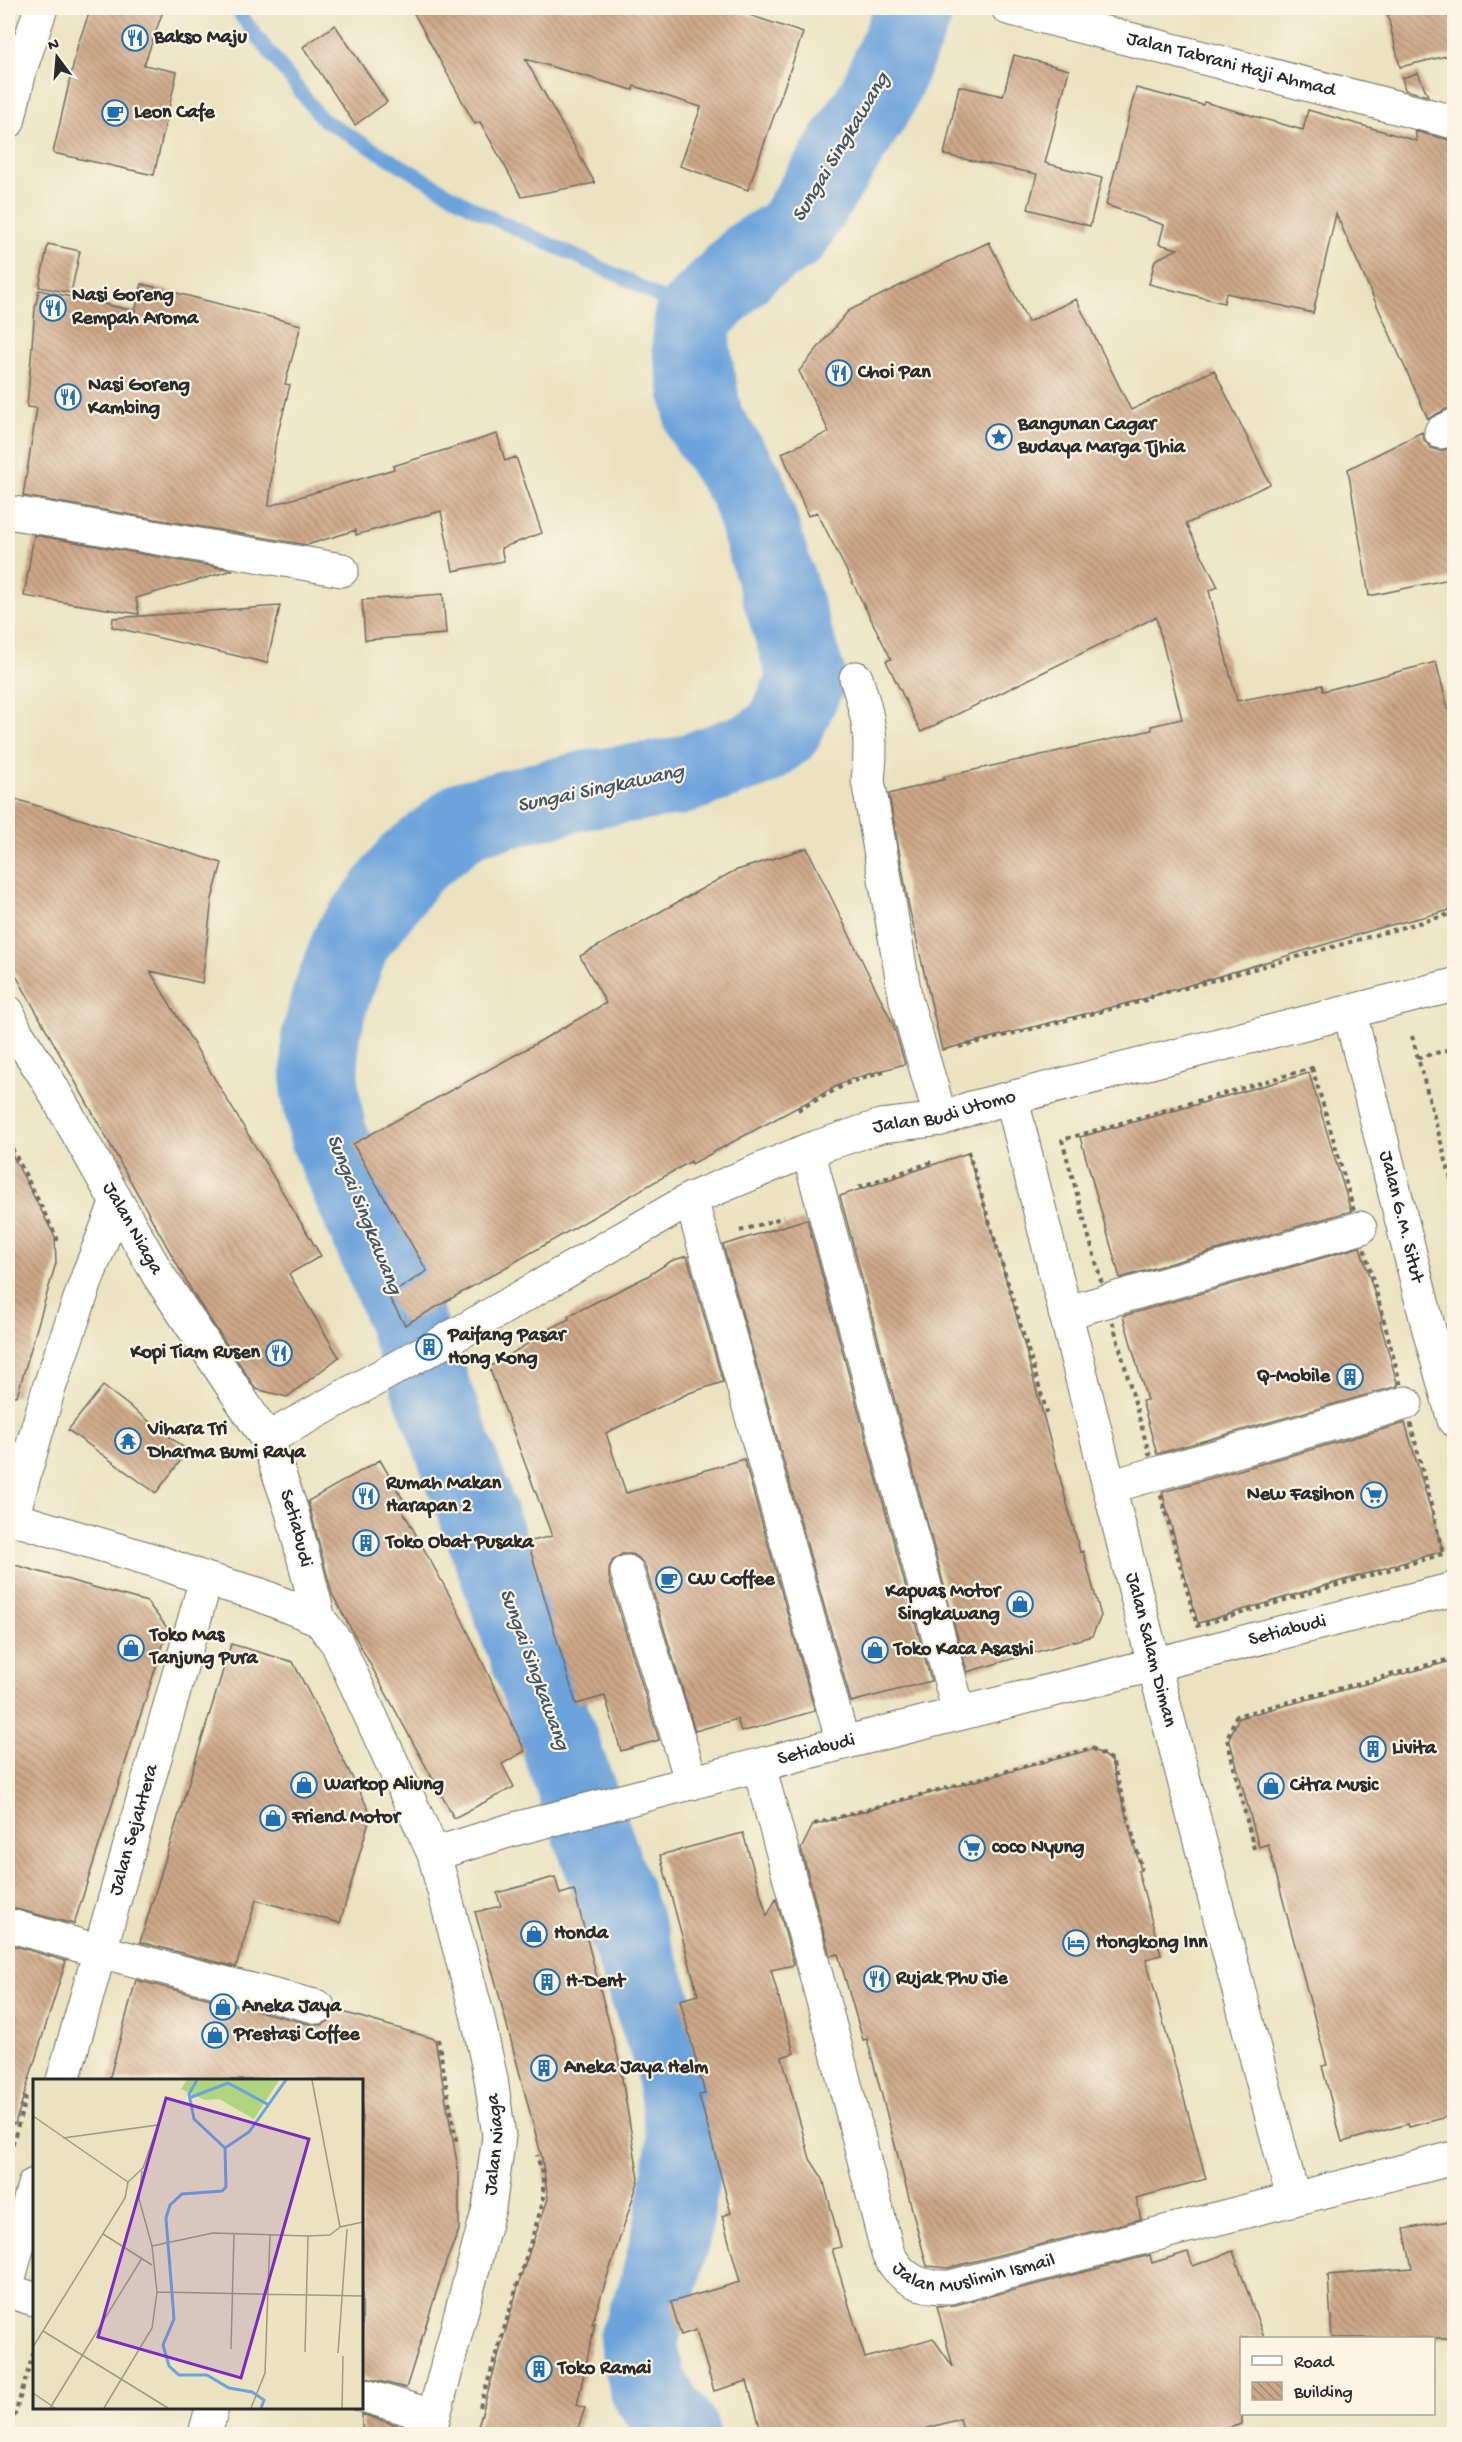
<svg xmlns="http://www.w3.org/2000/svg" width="1462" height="2442" viewBox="0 0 1462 2442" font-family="'Gochi Hand',sans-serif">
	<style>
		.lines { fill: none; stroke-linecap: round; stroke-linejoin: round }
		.stream { stroke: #6da3db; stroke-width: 14 }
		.river { stroke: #6da3db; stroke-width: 78 }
		.building { fill: url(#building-back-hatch) }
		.minor-casing { stroke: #6e6b5f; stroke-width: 35 }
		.major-casing { stroke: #6e6b5f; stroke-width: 35 }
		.path { stroke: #6e6b5f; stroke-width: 4; stroke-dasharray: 4.5 4.5; stroke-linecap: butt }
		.minor { stroke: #fff; stroke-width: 33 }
		.major { stroke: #fff; stroke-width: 33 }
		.labels { text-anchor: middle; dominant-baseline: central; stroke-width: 4.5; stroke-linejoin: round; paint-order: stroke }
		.poi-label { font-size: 20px; font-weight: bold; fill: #2b2b2b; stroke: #fcf5e5; text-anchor: start }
		.street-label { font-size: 20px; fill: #2b2b2b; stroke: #fcf5e5 }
		.water-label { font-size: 21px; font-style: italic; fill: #425569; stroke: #fcf5e5 }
		.inset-river { fill: none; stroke: #6da3db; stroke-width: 3 }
		.inset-road { fill: none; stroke: #9e9984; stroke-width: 1.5 }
		.view { fill: #7b2cbf; fill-opacity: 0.15; stroke: #7b2cbf; stroke-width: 3 }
		.inset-edge { fill: none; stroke: #2b2b2b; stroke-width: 3 }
	</style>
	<defs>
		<pattern id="building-back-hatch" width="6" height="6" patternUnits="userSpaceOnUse" patternTransform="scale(1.5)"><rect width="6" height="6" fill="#cda788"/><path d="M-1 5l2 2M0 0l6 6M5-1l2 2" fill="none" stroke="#a7886f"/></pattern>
	</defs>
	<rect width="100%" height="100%" fill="#fcf5e5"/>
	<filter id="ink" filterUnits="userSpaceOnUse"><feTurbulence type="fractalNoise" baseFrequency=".0167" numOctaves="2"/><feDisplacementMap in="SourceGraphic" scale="12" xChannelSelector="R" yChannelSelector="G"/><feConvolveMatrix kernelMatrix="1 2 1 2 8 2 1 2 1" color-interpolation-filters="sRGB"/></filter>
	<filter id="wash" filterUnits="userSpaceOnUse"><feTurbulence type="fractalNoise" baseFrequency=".008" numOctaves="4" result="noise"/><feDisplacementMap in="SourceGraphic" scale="24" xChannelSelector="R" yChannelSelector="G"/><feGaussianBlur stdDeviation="1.35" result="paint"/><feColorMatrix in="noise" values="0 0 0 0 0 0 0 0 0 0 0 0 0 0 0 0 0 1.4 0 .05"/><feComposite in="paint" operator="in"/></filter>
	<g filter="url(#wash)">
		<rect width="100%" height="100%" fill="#eae2c0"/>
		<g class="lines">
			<path class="stream" d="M 239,8 L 241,16 L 322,119 L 482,213 L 632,282 L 693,317"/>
			<path class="river" d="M 681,2434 L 648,2387 L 638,2340 L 657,2291 L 673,2227 L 686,2140 L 673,2060 L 471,1495 L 394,1288 L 328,1135 L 320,1092 L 320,1039 L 330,999 L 352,940 L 410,864 L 466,819 L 589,789 L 677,777 L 759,748 L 783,730 L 807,678 L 748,489 L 704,421 L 691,346 L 693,317 L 753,257 L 792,233 L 877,98 L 915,8"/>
		</g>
		<g id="blocks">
			<path class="building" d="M 91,8 L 164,8 L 144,65 L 177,72 L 154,175 L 53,153 L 78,44 Z
				M 411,8 L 729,8 L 803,33 L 748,190 L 680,166 L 701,107 L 634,86 L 633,90 L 525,59 L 595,183 L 522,197 L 480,122 L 475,124 Z
				M 1386,8 L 1455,8 L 1455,54 L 1400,67 Z
				M 335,25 L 387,102 L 355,125 L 303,47 Z
				M 1014,55 L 1069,70 L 1045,163 L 1102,178 L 1090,226 L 1028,209 L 1037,174 L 944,155 L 959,86 L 1003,96 Z
				M 1418,73 L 1428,96 L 1405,90 L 1402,78 Z
				M 1136,88 L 1203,105 L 1204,102 L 1303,130 L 1308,110 L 1417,141 L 1415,131 L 1449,140 L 1455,152 L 1455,407 L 1446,409 L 1428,419 L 1336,214 L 1313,313 L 1226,293 L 1224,303 L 1149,284 L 1155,260 L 1178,249 L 1159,244 L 1164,225 L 1106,205 Z
				M 989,242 L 1028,322 L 1076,299 L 1131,410 L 1214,370 L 1270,484 L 1186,524 L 1218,587 L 1209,591 L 1237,701 L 1322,685 L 1323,691 L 1436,662 L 1455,735 L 1455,909 L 1383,927 L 1136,1001 L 942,1050 L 909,907 L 889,794 L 945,779 L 943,777 L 1152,730 L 1151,726 L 1182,719 L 1156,617 L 921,732 L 886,661 L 891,659 L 817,512 L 808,516 L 782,453 L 829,432 L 799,371 L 848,311 Z
				M 48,244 L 80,251 L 71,293 L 39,287 Z
				M 142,284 L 301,325 L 285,384 L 290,385 L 275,445 L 269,506 L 394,469 L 393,466 L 497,434 L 505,461 L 516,457 L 542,533 L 501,548 L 504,561 L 453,571 L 441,511 L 356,535 L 356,530 L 307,545 L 23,496 L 37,408 L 27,407 L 35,308 L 39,290 L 135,311 Z
				M 1422,432 L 1424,440 L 1431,448 L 1440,451 L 1455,446 L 1455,578 L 1369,596 L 1348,469 Z
				M 34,535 L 233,570 L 136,598 L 139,614 L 24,596 Z
				M 443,594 L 446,634 L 365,640 L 362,600 Z
				M 280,606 L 267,663 L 112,627 L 113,618 Z
				M 12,798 L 222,863 L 212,899 L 202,983 L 150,971 L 321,1256 L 289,1274 L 339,1357 L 287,1397 L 256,1389 L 194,1295 L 8,961 L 8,876 Z
				M 807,848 L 893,1024 L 905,1064 L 848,1080 L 692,1164 L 691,1161 L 405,1325 L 388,1296 L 427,1271 L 353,1144 L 528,1048 L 606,1003 L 580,956 L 734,871 Z
				M 1309,1073 L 1351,1211 L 1120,1278 L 1080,1137 Z
				M 8,1147 L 55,1237 L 56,1263 L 17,1396 L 8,1395 Z
				M 968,1153 L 1012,1299 L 1080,1552 L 1083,1551 L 1101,1616 L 1092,1636 L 967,1672 L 840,1196 Z
				M 807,1219 L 931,1681 L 851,1702 L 723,1245 Z
				M 1360,1247 L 1383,1321 L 1380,1322 L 1398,1386 L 1157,1454 L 1142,1401 L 1147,1400 L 1123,1316 Z
				M 687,1256 L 723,1382 L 689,1393 L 606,1433 L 626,1493 L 744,1459 L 815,1711 L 741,1732 L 737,1719 L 695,1731 L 645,1566 L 639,1558 L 632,1554 L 622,1554 L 613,1560 L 609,1568 L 609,1578 L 659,1740 L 621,1751 L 605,1696 L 576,1704 L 528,1542 L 552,1536 L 489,1367 L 529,1343 L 528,1340 L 569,1319 L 568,1316 L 646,1277 L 671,1261 Z
				M 103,1386 L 188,1451 L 156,1493 L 68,1430 Z
				M 1405,1423 L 1443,1551 L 1198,1623 L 1162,1492 Z
				M 380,1460 L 404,1501 L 399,1504 L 456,1607 L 525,1751 L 502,1764 L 514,1787 L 454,1818 L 332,1594 L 308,1501 Z
				M 8,1563 L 147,1602 L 168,1629 L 74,1924 L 8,1907 Z
				M 231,1644 L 293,1662 L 371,1814 L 340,1923 L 256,1900 L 236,1967 L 140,1942 Z
				M 1455,1660 L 1455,2115 L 1409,2127 L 1408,2124 L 1342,2142 L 1322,2066 L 1327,2065 L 1268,1844 L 1259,1847 L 1229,1738 L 1239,1718 Z
				M 1093,1749 L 1111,1760 L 1141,1870 L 1138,1871 L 1161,1955 L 1146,1959 L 1206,2179 L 1136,2198 L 1141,2219 L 948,2268 L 927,2266 L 867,2039 L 863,2040 L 838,1954 L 830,1956 L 801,1849 L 813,1825 Z
				M 743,1833 L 767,1916 L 776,1899 L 794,1965 L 771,1970 L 794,2053 L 782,2057 L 810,2159 L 823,2179 L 841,2247 L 832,2249 L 865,2358 L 933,2338 L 953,2367 L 937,2306 L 955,2305 L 1150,2255 L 1152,2263 L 1188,2252 L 1193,2266 L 1233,2251 L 1264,2338 L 1242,2338 L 1242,2424 L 1210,2434 L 964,2434 L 960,2419 L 907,2434 L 762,2434 L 747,2381 L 714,2391 L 696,2330 L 681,2335 L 671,2302 L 740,2282 L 722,2216 L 731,2213 L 699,2095 L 705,2094 L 680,2000 L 698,1995 L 660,1855 Z
				M 555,1877 L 560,1894 L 574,1890 L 619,2061 L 639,2179 L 592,2324 L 595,2323 L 577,2405 L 585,2408 L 576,2434 L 476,2434 L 522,2273 L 548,2199 L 542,2158 L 495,1980 L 475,1912 L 501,1906 L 497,1893 Z
				M 8,1944 L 66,1961 L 15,2124 L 8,2123 Z
				M 136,1980 L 313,2025 L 322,2025 L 331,2020 L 336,2010 L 435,2039 L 459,2174 L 459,2230 L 446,2262 L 406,2388 L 362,2377 L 362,2080 L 109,2080 Z
				M 1455,2220 L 1455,2338 L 1332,2338 L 1328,2275 L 1412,2268 L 1404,2229 Z
				M 362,2414 L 396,2425 L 394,2434 L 362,2434 Z"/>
		</g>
	</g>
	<g filter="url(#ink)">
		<use href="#blocks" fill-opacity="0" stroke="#6e6b5f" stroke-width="1.5"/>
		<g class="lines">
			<g class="minor-casing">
				<g id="minor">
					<path id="s1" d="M 1008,8 L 1454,122"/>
					<path d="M 8,122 L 20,70 L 41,8"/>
					<path d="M 1441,432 L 1454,426"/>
					<path d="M 8,512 L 342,570"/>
					<path d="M 856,678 C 869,717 873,739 868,780 L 906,1001 L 941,1119"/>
					<path id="s2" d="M 1012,1100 L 1154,1665 L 1293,2198"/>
					<path d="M 808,1150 L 959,1713"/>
					<path d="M 691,1199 L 843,1743"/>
					<path d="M 1065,1313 L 1360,1228"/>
					<path d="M 1109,1487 L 1406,1403"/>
					<path d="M 8,1517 L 159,1562 L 206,1579 L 258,1594 L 319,1619"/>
					<path d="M 12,1518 L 49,1388 L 89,1273 L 116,1204"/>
					<path d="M 627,1572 L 692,1783"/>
					<path id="s3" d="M 759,1766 L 834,2041 L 888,2254 C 903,2281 920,2288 950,2287 L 1454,2158"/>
					<path d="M 8,1925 L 99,1951 L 318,2007"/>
					<path id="s4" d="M 63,2080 L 206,1579"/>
					<path d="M 8,2282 L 34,2185"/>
					<path d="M 8,2291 L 34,2299"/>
					<path d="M 362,2395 L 433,2416"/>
					<path d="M 205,2434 L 212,2408"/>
					<path id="s5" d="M 429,2434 L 489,2208 L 499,2136 L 491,2079 L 477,2014 L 434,1854"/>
				</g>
			</g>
			<g class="major-casing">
				<g id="major">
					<path id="s6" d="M 8,1012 L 16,1032 L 47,1079 L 159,1276 L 267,1439 L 292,1512 L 319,1619 L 337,1643 L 434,1854 L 511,1830 L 843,1743 L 1454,1589"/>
					<path id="s7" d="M 1350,1013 L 1429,1330 L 1454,1420"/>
					<path id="s8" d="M 267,1439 L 468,1328 L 691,1199 L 808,1150 L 881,1126 L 941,1119 L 971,1108 L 1454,985"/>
				</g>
			</g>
			<path class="path" d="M 8,961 L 14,973
				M 1412,1036 L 1454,1190
				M 959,1047 L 1151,999 L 1152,995 L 1182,989 L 1454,913
				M 1418,1058 L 1454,1048
				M 1312,1068 C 1361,1228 1403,1390 1443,1554 L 1197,1626 L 1062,1140 Z
				M 798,1110 L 848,1083 L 887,1071
				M 8,1140 L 57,1238 L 57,1242
				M 968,1151 L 1047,1413
				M 859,1187 L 932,1162
				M 740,1231 L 784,1217
				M 814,1824 L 1092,1748 L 1112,1760 L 1142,1869
				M 1254,1849 L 1227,1739 L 1236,1716 L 1454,1658
				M 438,2039 L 457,2145
				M 10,2153 L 27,2094
				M 480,2407 L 543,2202 L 543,2177 L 537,2155
				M 9,2434 L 34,2351
				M 478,2434 L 479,2429"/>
			<use href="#minor" class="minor"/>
			<use href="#major" class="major"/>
		</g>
	</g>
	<defs>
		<g id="restaurant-ring" transform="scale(1.35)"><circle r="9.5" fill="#fcf5e5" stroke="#1f6fb2" stroke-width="1.5"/><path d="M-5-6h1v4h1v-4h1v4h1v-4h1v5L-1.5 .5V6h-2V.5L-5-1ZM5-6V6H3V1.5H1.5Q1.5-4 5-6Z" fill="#1f6fb2"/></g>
		<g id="cafe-ring" transform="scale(1.35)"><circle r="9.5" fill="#fcf5e5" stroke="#1f6fb2" stroke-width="1.5"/><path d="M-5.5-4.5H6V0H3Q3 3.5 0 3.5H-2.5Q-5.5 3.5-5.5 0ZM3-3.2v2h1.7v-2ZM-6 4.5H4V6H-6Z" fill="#1f6fb2"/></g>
		<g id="sight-ring" transform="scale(1.35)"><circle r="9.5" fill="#fcf5e5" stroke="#1f6fb2" stroke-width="1.5"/><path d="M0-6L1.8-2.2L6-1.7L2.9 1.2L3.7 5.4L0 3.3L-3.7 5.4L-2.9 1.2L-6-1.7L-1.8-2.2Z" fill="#1f6fb2"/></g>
		<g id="building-ring" transform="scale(1.35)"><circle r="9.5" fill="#fcf5e5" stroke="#1f6fb2" stroke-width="1.5"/><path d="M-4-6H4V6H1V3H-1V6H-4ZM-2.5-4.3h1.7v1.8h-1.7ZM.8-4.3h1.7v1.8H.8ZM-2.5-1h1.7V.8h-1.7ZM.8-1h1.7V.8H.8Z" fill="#1f6fb2"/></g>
		<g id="temple-ring" transform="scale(1.35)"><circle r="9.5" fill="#fcf5e5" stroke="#1f6fb2" stroke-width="1.5"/><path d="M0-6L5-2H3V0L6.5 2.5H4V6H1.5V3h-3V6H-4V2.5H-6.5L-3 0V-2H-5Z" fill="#1f6fb2"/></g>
		<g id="supermarket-ring" transform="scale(1.35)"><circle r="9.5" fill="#fcf5e5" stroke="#1f6fb2" stroke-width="1.5"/><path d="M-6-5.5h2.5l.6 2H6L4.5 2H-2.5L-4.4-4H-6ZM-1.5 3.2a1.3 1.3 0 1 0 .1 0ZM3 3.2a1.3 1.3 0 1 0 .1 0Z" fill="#1f6fb2"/></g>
		<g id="shop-ring" transform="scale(1.35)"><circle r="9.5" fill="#fcf5e5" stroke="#1f6fb2" stroke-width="1.5"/><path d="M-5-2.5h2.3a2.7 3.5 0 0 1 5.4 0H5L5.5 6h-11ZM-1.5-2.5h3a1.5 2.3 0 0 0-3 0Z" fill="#1f6fb2"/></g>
		<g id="hotel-ring" transform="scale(1.35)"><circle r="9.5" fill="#fcf5e5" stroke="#1f6fb2" stroke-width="1.5"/><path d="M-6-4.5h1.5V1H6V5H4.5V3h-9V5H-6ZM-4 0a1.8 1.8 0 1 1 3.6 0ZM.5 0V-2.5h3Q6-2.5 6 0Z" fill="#1f6fb2"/></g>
	</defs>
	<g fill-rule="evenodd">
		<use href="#restaurant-ring" x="135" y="38"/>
		<use href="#cafe-ring" x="115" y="113"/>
		<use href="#restaurant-ring" x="53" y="308"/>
		<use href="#restaurant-ring" x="839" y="373"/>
		<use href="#restaurant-ring" x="68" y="397"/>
		<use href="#sight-ring" x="999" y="437"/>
		<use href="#building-ring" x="429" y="1347"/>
		<use href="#restaurant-ring" x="279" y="1353"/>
		<use href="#building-ring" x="1350" y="1377"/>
		<use href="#temple-ring" x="128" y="1441"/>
		<use href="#supermarket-ring" x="1374" y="1495"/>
		<use href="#restaurant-ring" x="366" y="1496"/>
		<use href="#building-ring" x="366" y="1543"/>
		<use href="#cafe-ring" x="669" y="1580"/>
		<use href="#shop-ring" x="1020" y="1604"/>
		<use href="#shop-ring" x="131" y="1648"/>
		<use href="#shop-ring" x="875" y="1650"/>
		<use href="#building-ring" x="1373" y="1749"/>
		<use href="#shop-ring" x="304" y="1785"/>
		<use href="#shop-ring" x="1271" y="1786"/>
		<use href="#shop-ring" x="273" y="1818"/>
		<use href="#supermarket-ring" x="972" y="1848"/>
		<use href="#shop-ring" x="534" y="1934"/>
		<use href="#hotel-ring" x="1076" y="1943"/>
		<use href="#restaurant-ring" x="877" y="1979"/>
		<use href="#building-ring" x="547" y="1982"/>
		<use href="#shop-ring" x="223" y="2007"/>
		<use href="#shop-ring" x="215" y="2035"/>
		<use href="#building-ring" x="544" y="2068"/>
		<use href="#building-ring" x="539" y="2369"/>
	</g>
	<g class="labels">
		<g class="poi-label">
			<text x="154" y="38">Bakso Maju</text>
			<text x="134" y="113">Leon Cafe</text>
			<text x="72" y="296">Nasi Goreng<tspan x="72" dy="23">Rempah Aroma</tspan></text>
			<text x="858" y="373">Choi Pan</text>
			<text x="88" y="386">Nasi Goreng<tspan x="88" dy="23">Kambing</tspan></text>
			<text x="1018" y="425">Bangunan Cagar<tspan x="1018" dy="23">Budaya Marga Tjhia</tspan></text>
			<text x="448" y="1336">Paifang Pasar<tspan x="448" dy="23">Hong Kong</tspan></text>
			<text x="260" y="1353" text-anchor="end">Kopi Tiam Rusen</text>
			<text x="1330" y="1377" text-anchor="end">Q-Mobile</text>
			<text x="148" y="1430">Vihara Tri<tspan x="148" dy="23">Dharma Bumi Raya</tspan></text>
			<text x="386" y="1484">Rumah Makan<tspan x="386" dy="23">Harapan 2</tspan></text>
			<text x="1354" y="1495" text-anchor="end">New Fasihon</text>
			<text x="386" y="1543">Toko Obat Pusaka</text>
			<text x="688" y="1580">CW Coffee</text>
			<text x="1000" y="1592" text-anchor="end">Kapuas Motor<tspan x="1000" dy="23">Singkawang</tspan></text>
			<text x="150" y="1636">Toko Mas<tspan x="150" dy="23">Tanjung Pura</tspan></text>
			<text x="894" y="1650">Toko Kaca Asashi</text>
			<text x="1392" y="1749">Livita</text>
			<text x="324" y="1785">Warkop Aliung</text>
			<text x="1290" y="1786">Citra Music</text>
			<text x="292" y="1818">Friend Motor</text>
			<text x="992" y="1848">coco Nyung</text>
			<text x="554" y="1934">Honda</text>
			<text x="1096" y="1943">Hongkong Inn</text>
			<text x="896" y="1979">Rujak Phu Jie</text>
			<text x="566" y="1982">H-Dent</text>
			<text x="242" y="2007">Aneka Jaya</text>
			<text x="234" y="2035">Prestasi Coffee</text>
			<text x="564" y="2068">Aneka Jaya Helm</text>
			<text x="558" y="2369">Toko Ramai</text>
		</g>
		<g class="street-label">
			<text stroke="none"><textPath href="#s1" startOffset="230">Jalan Tabrani Haji Ahmad</textPath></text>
			<text stroke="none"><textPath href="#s8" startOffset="756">Jalan Budi Utomo</textPath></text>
			<text stroke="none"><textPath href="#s7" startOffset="210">Jalan G.M. Situt</textPath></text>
			<text stroke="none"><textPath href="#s6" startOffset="250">Jalan Niaga</textPath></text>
			<text stroke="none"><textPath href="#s6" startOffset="594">Setiabudi</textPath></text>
			<text stroke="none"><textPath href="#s6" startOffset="1832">Setiabudi</textPath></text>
			<text stroke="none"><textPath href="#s2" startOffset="567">Jalan Salam Diman</textPath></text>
			<text stroke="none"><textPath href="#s6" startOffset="1346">Setiabudi</textPath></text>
			<text stroke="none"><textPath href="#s4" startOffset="260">Jalan Sejahtera</textPath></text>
			<text stroke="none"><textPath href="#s5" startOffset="298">Jalan Niaga</textPath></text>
			<text stroke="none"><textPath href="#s3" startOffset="603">Jalan Muslimin Ismail</textPath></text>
		</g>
		<g class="water-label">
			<text transform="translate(842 148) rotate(-59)">Sungai Singkawang</text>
			<text transform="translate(601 790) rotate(-12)">Sungai Singkawang</text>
			<text transform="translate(363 1215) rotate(68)">Sungai Singkawang</text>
			<text transform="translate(533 1670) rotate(70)">Sungai Singkawang</text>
		</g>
	</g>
	<g transform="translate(33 2079)">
		<rect width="330" height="330" fill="#eae2c0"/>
		<path d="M 154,1 L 246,1 L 221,40 L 186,20 L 172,21 L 148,10 Z" fill="#b0d57e"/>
		<path class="inset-river" d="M 164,1 L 156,15 L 161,40 L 192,69M 156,19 L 195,4 L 236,26M 228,329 L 231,321 L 219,313 L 196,309 L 174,296 L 146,296 L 136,287 L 130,266 L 141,240 L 133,139 L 137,126 L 149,115 L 189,112 L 193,108 L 192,69 L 216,53 L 253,1"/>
		<path class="inset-road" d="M 279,1 L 307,148 L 330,143M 0,37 L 95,103M 30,59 L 125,46 L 110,89 L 95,103M 109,92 L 106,120 L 119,167 L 124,213 L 330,217M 70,155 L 119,186M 119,167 L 180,154 L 275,157 L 297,156 L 307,148M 10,252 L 135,329M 0,268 L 92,119 L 95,103M 198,270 L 201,155M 272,273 L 275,157M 305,274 L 314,150M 0,314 L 22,329M 17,329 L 109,179M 71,329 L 119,249 L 124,213M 218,329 L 232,294 L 237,156M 309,329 L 310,277"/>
		<path class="view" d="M 133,19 L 276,60 L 208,299 L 65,258 Z"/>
		<rect width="330" height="330" class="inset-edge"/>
	</g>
	<rect width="1462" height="2442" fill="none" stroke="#fcf5e5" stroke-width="30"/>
	<rect x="1240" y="2337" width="195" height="78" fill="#fcf5e5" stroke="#a8a49b" stroke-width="1.5"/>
	<rect x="1252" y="2356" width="30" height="9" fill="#ffffff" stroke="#a8a49b" stroke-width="1.5"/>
	<text x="1294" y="2367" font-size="18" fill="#2b2b2b">Road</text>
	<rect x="1252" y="2382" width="30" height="18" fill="url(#building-back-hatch)" stroke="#a8a49b" stroke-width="1.5"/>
	<text x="1294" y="2397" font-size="18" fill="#2b2b2b">Building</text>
	<g transform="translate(57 57) rotate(344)" stroke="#fcf5e5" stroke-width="4.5" paint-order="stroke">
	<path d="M0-4.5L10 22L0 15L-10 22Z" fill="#2b2b2b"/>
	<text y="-9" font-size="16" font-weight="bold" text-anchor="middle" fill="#2b2b2b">N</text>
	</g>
</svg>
